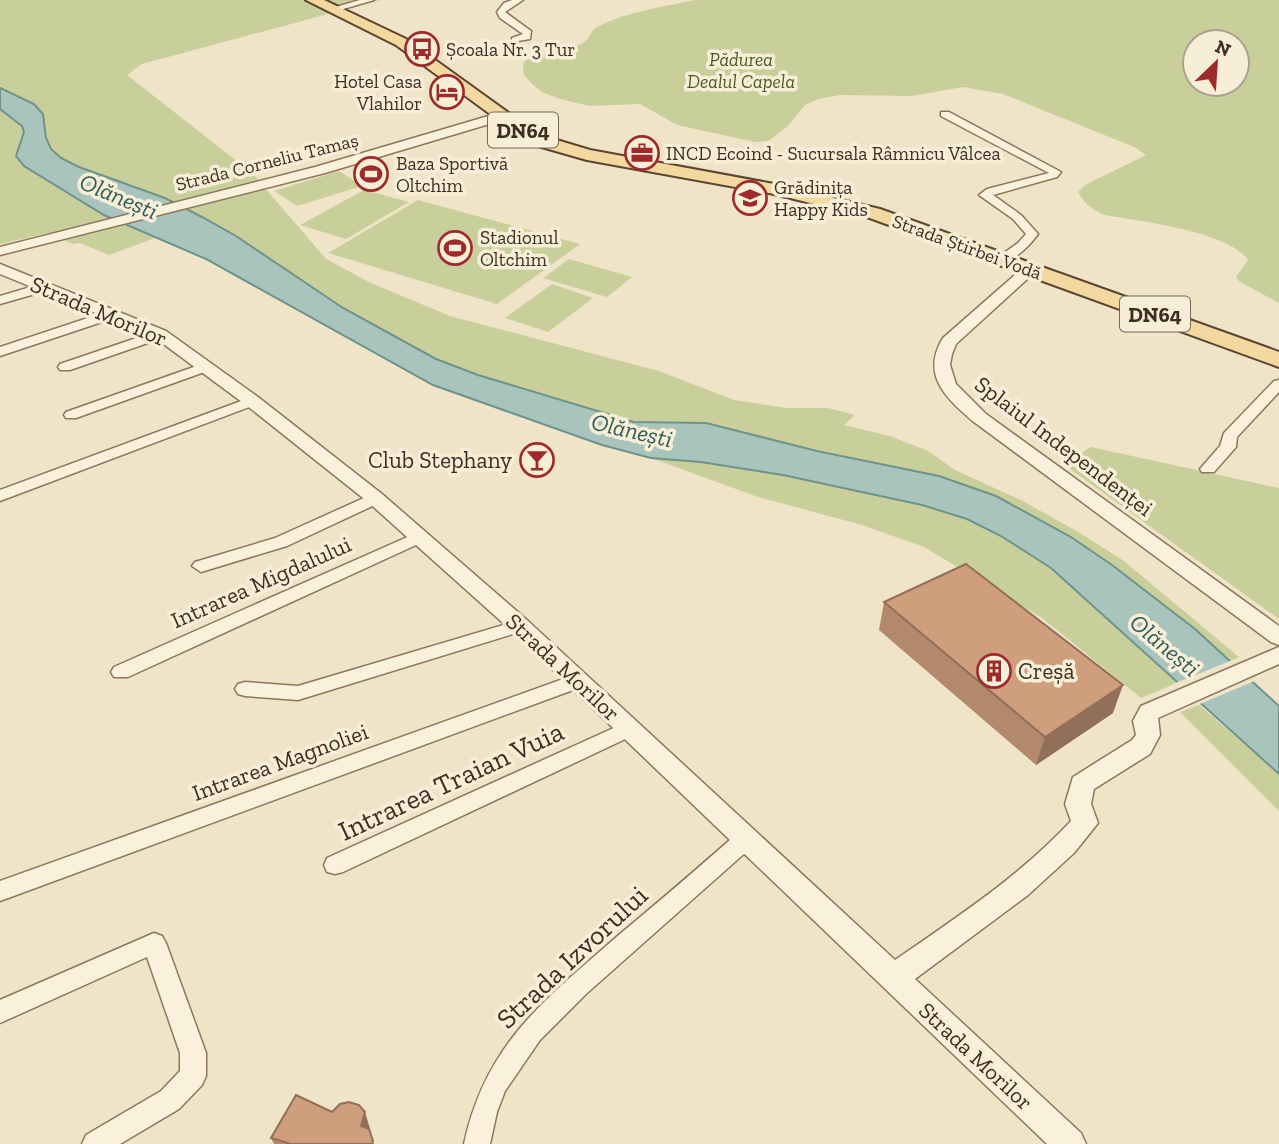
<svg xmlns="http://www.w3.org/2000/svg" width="1279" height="1144" viewBox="0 0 1279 1144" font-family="'Zilla Slab',serif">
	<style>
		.green { fill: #c9cf9b; fill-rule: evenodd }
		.water { fill: #a9c4bc; stroke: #6f938a; stroke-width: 2 }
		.pier { fill: #f0e4c8 }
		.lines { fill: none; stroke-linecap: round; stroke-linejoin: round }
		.minor-casing { stroke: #8d765c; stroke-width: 3 }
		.tertiary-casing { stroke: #8d765c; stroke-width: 3 }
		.primary-casing { stroke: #5b4430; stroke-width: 4 }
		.minor { fill: #faf1dc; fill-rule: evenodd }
		.tertiary { fill: #faf1dc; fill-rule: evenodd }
		.primary { fill: #f3d9a0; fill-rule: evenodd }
		.wall { fill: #b2896c }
		.shaded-wall { fill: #916f58 }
		.building { fill: #cf9f7d; stroke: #916f58; stroke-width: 2 }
		.labels { text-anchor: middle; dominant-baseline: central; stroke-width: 7; stroke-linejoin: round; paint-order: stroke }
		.far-poi-label { font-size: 19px; fill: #3d2e20; stroke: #f7eed8; text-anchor: start }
		.far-park-label { font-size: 19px; font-style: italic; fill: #4d5a26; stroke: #f7eed8 }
		.far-street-label { font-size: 19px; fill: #3d2e20; stroke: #f7eed8 }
		.shield { fill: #f7eed8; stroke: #756857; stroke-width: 2 }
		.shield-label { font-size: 21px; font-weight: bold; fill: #3d2e20 }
		.street-label { font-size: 23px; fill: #3d2e20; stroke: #f7eed8 }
		.poi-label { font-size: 23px; fill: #3d2e20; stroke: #f7eed8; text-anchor: end }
		.water-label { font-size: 24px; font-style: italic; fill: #2f5d5a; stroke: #f7eed8 }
		.near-street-label { font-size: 28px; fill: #3d2e20; stroke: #f7eed8 }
	</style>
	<rect width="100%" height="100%" fill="#f0e4c8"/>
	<path class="green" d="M 0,0 L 380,0 L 142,64 L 127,75 L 252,173 L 326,259 L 371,283 L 450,316 L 659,371 L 734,400 L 787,408 L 828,408 L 855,415 L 844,425 L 890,436 L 928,451 L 955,470 L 1021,500 L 1080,533 L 1124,561 L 1239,657 L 1231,661 L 1112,565 L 1071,537 L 996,496 L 939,476 L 687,422 C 637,428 593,411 547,396 C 498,380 449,367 403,343 C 333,305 270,254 200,216 C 180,205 159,195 138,187 C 112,178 81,173 59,156 C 44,144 41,121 34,104 L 0,88 Z
		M 695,0 L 1279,0 L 1279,303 L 1239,281 L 1236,277 L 1248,260 C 1228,231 1139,221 1104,215 C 1091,209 1085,204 1078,192 L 1085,185 L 1146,155 L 1134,147 L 1003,94 L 963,87 L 912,96 L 840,95 L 818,99 L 805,105 L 787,127 L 768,141 L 755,142 L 677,125 L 640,104 L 589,106 L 557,98 L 542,92 L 532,84 L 524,75 L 523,63 L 528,59 C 545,50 564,51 581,44 C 591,39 589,30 599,26 C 630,11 663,7 695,0 ZM 1195,42 L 1237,42 L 1237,84 L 1195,84 Z
		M 0,109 L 22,126 L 24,132 L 16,156 L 19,161 L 104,215 L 158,237 L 109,255 L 80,243 L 73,244 L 48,233 L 0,244 Z
		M 339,171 L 362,186 L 297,206 L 274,191 Z
		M 364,190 L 409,202 L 346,239 L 300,225 Z
		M 418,200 L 580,244 L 497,304 L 328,253 Z
		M 569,259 L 632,277 L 607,297 L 543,278 Z
		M 552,284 L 593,298 L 548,332 L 505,318 Z
		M 1091,447 L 1279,488 L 1279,619 L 1063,464 Z
		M 651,458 L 701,462 L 783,475 L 922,505 L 967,519 L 1001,536 L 1051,568 L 1177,683 L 1141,698 L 1042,618 L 924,547 L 862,525 L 758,497 Z
		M 1199,705 L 1279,774 L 1279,811 L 1180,712 Z"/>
	<path class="water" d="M 0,88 L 34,104 L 43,114 L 46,138 L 51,149 L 61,158 L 79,167 L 165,198 L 202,217 L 236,236 L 343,308 L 436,359 L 478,375 L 634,422 L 706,423 L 817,451 L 939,476 L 996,496 L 1071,537 L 1112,565 L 1195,629 L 1279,706 L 1279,774 L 1051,568 L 1001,536 L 967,519 L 922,505 L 783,475 L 701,462 L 651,458 L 602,445 L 433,385 L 206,259 L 104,215 L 24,166 L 16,156 L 24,132 L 22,126 L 0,109 Z"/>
	<path class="pier" d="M 1235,659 L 1257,680 L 1195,706 L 1173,684 Z"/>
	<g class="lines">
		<g class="minor-casing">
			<path id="minor" d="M 360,0 L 374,0 L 333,12 L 329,9 Z
				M 512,0 L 523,0 L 505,12 L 531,31 L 530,39 L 512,42 L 512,38 L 523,34 L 500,18 L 497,12 L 504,3 Z
				M 941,112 L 949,112 L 1061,172 L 1057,177 L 993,195 L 1021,215 L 1038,234 C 1029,246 1015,262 999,261 L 997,258 L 1018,243 L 1026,234 L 1013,219 L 979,195 L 987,189 L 1049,173 L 941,116 Z
				M 44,283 L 50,287 L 49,290 L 0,304 L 0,296 Z
				M 112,310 L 117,311 L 117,317 L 0,356 L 0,347 Z
				M 160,330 L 165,331 L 165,337 L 70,370 L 60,370 L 58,367 L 60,364 Z
				M 205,363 L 212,367 L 210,370 L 76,418 L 66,418 L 64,415 L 66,412 Z
				M 1279,380 L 1279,392 L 1237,437 L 1236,447 L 1214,472 L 1202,472 L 1200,469 L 1220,446 L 1224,433 L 1274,381 Z
				M 252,397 L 259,401 L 257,404 L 0,501 L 0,490 Z
				M 375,493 L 383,498 L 381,502 L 287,546 L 201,572 L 192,566 L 195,562 L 275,538 Z
				M 421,531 L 429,536 L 427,540 L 128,677 L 114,677 L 111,672 L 114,667 Z
				M 520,620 L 526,622 L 529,626 L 526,630 L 298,700 L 245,696 L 238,694 L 235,689 L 238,684 L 245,682 L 298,686 Z
				M 577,674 L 584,676 L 587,681 L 584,686 L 0,901 L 0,881 Z
				M 629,721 L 636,724 L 639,729 L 636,734 L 343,872 L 335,874 L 327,872 L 324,865 L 327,858 Z
				M 746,830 L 754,833 L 757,839 L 754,845 L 586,994 L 540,1040 L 505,1091 L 497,1112 L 490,1144 L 464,1144 C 486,1042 546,999 620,934 C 660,901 699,867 738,833 Z
				M 154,933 L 162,936 L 166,943 L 206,1053 L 206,1076 L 202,1085 L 179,1109 L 120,1144 L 82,1144 L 86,1135 L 161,1091 L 180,1071 L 180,1053 L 147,957 L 0,1023 L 0,1000 Z"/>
		</g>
		<g class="tertiary-casing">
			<path id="tertiary" d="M 502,112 L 508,116 L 506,119 L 325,173 L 0,255 L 0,247 L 315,167 Z
				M 0,264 L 166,331 L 258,397 L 382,494 L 528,621 L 895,960 C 957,917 1020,876 1071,821 L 1065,804 L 1073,777 L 1132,740 L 1136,735 L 1133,721 L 1141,706 L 1279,647 L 1279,664 L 1158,718 L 1160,735 L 1150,754 L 1094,789 L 1091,804 L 1098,823 L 1074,853 L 1028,895 L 915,979 L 1081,1133 L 1086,1144 L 1047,1144 L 512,631 L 368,502 L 246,405 L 154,337 L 0,274 Z
				M 1030,264 L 1038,269 L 1035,272 L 956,344 L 952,354 L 950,365 L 956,384 L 986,414 L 1279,626 L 1279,645 L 1271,642 L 974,422 C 947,399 920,375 943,338 L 1025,266 Z"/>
		</g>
		<g class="primary-casing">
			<path id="primary" d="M 306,0 L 324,0 L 406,39 L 517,119 L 550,138 L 590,150 L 774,184 L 880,209 L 1279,352 L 1279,367 L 867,217 L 774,194 L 587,160 L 538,146 L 505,125 L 396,45 Z"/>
		</g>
		<use href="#minor" class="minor"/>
		<use href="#tertiary" class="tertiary"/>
		<use href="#primary" class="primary"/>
	</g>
	<path class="wall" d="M 884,602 L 1113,713 L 1036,765 L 879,630 Z
		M 371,1132 L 370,1134 L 374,1144 L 274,1144 L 271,1138 Z"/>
	<path class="shaded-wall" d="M 1123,685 L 1113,713 L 1036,765 L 1045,737 Z
		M 365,1112 L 371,1132 L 368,1144 L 361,1126 Z"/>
	<path class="building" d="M 966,564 L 1123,685 L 1045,737 L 884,602 Z
		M 296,1095 L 332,1112 L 340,1104 L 349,1102 L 359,1105 L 365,1112 L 361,1126 L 369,1129 L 373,1141 L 372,1144 L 291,1144 L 271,1138 Z"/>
	<defs>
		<g id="bus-ring" transform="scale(1.75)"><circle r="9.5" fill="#f7eed8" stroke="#9e2a2b" stroke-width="1.5"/><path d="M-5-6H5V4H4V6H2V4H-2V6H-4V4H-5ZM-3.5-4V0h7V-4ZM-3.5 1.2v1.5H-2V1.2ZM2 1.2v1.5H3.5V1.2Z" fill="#9e2a2b"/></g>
		<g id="hotel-ring" transform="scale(1.75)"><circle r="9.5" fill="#f7eed8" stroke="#9e2a2b" stroke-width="1.5"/><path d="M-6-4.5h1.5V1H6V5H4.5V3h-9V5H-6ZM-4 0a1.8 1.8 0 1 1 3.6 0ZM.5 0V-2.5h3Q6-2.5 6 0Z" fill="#9e2a2b"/></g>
		<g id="office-ring" transform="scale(1.75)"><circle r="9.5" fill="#f7eed8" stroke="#9e2a2b" stroke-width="1.5"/><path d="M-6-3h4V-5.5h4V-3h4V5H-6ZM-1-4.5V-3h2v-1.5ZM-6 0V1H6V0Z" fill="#9e2a2b"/></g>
		<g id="stadium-ring" transform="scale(1.75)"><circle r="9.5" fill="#f7eed8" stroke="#9e2a2b" stroke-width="1.5"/><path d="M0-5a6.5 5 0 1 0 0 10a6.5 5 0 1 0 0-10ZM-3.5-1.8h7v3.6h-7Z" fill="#9e2a2b"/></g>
		<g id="school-ring" transform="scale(1.75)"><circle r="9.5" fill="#f7eed8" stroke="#9e2a2b" stroke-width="1.5"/><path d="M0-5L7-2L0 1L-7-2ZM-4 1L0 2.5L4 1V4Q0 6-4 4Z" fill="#9e2a2b"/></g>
		<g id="bar-ring" transform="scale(1.75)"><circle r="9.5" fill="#f7eed8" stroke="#9e2a2b" stroke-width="1.5"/><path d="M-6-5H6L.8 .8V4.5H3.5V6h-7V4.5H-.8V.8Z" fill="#9e2a2b"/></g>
		<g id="building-ring" transform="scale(1.75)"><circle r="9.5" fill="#f7eed8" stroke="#9e2a2b" stroke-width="1.5"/><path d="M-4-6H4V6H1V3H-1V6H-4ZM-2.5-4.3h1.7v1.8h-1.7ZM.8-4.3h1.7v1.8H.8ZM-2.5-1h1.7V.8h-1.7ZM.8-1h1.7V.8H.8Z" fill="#9e2a2b"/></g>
	</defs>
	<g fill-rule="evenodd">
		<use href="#bus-ring" x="422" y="49"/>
		<use href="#hotel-ring" x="447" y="92"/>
		<use href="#office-ring" x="642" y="153"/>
		<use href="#stadium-ring" x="371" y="174"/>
		<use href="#school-ring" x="750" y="198"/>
		<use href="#stadium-ring" x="455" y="248"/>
		<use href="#bar-ring" x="537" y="460"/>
		<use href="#building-ring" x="994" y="671"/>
	</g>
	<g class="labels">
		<g class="far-poi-label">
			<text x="446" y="49">Școala Nr. 3 Tur</text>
			<text x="422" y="81" text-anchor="end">Hotel Casa<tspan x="422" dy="22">Vlahilor</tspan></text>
			<text x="666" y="153">INCD Ecoind - Sucursala Râmnicu Vâlcea</text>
			<text x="396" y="163">Baza Sportivă<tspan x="396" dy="22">Oltchim</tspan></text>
			<text x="774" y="187">Grădinița<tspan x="774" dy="22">Happy Kids</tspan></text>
			<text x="480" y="237">Stadionul<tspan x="480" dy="22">Oltchim</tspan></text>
		</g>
		<g class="far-park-label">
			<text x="741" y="59">Pădurea<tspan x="741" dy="22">Dealul Capela</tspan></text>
		</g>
		<g class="far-street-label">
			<text transform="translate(267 162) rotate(-14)">Strada Corneliu Tamaș</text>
			<text transform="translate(967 247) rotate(20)">Strada Știrbei Vodă</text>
		</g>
		<g class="shield">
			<rect x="488" y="112.5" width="70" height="35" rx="5"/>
			<rect x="1120" y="296.5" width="70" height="35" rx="5"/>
		</g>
		<g class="shield-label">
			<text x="523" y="130">DN64</text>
			<text x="1155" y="314">DN64</text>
		</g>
		<g class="street-label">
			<text transform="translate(99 311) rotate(23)">Strada Morilor</text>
			<text transform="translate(1064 446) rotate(37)">Splaiul Independenței</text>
			<text transform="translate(261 582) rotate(-24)">Intrarea Migdalului</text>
			<text transform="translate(563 667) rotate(43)">Strada Morilor</text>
			<text transform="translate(280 762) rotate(-20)">Intrarea Magnoliei</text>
			<text transform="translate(976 1056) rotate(43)">Strada Morilor</text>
		</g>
		<g class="poi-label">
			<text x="512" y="460">Club Stephany</text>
			<text x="1018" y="671" text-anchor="start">Creșă</text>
		</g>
		<g class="water-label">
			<text transform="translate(119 196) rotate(23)">Olănești</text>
			<text transform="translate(632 430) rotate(13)">Olănești</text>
			<text transform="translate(1165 645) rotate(40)">Olănești</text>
		</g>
		<g class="near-street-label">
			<text transform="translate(451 781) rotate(-25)">Intrarea Traian Vuia</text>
			<text transform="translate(572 957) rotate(-43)">Strada Izvorului</text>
		</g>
	</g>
	<g transform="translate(1216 63) rotate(25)"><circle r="33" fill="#f7eed8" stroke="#ada18e" stroke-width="2"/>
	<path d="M0-5L12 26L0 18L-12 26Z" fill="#9e2a2b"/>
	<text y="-10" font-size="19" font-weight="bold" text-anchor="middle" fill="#3d2e20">N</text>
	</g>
</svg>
